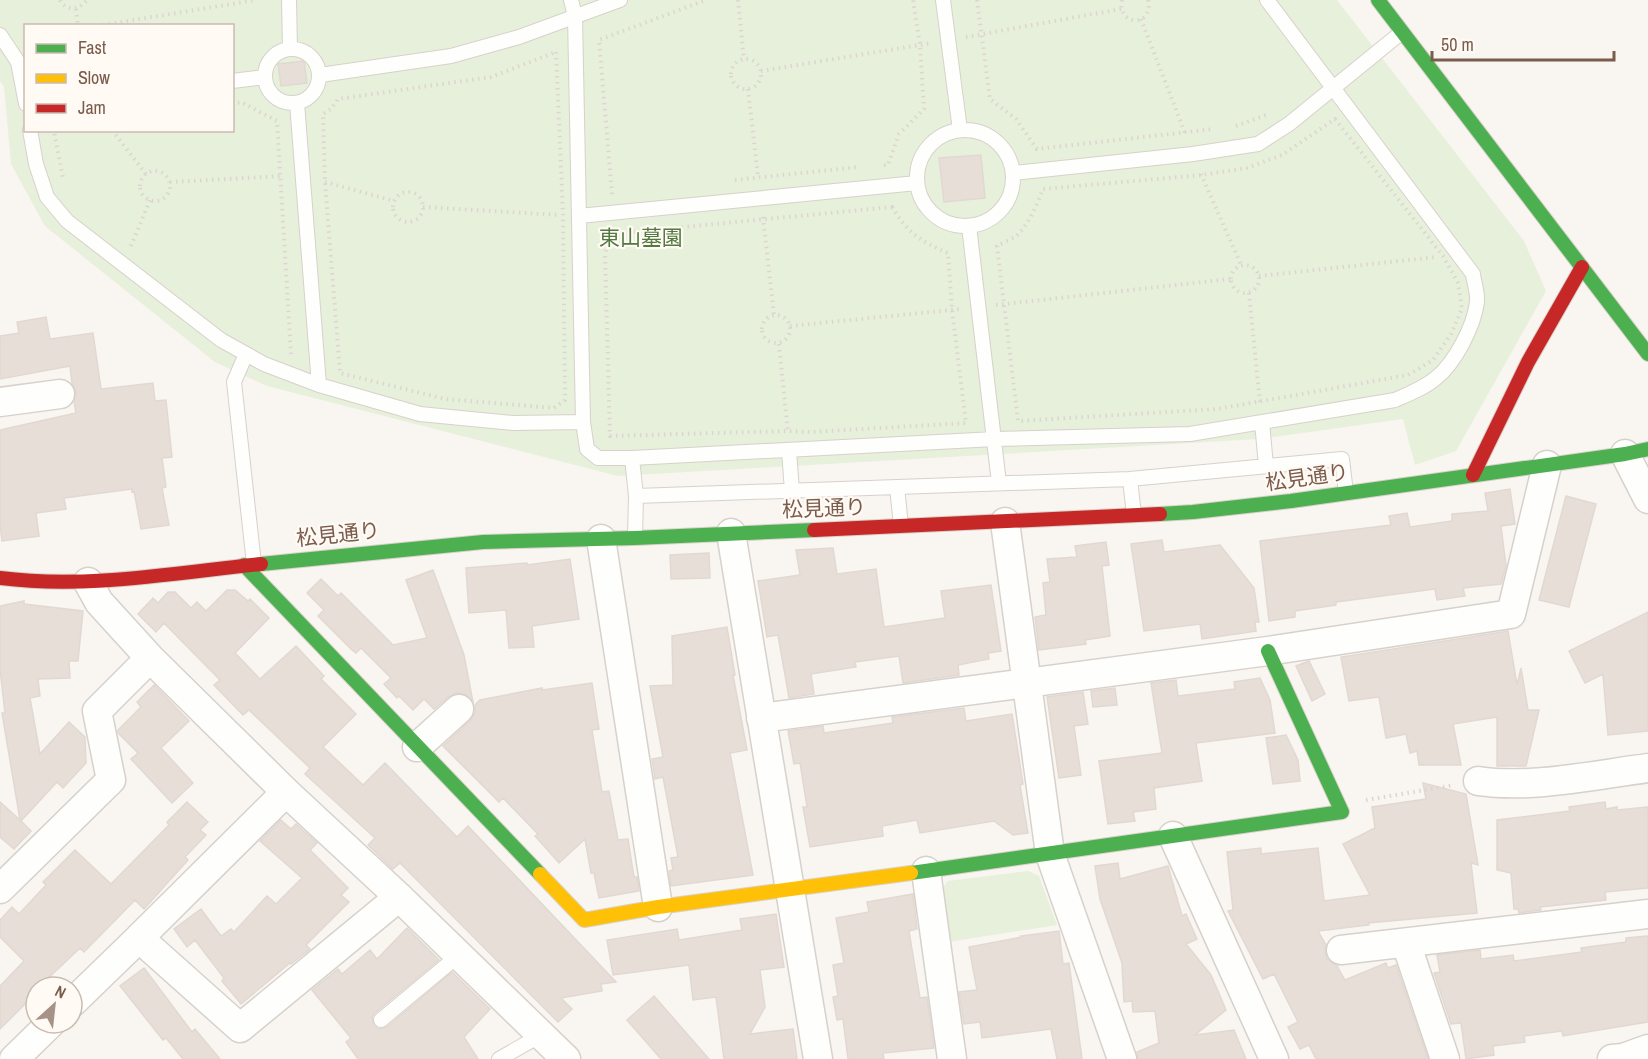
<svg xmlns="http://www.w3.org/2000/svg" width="1648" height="1059" viewBox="0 0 1648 1059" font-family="'Archivo Narrow','Noto Sans JP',sans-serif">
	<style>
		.green { fill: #e7f0db; fill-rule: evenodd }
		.building { fill: #e6ded7; stroke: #e2d8d2; stroke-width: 1.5 }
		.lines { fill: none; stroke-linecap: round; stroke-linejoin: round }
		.lane-casing { stroke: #d7d1cb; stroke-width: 16 }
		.street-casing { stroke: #d7d1cb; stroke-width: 31 }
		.fast-casing { stroke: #d9d2cb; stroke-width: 16 }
		.slow-casing { stroke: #d9d2cb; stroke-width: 16 }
		.jam-casing { stroke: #d9d2cb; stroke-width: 16 }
		.path { stroke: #dcd5d0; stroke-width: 4; stroke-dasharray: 1.5 4.5; stroke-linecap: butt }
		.lane { stroke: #fefefd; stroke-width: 14 }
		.street { stroke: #fefefd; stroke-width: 28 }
		.fast { stroke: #4caf50; stroke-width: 14 }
		.slow { stroke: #ffc107; stroke-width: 14 }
		.jam { stroke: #c62828; stroke-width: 14 }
		.labels { text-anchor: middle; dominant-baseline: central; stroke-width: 4.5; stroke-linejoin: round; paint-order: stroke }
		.park-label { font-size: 21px; fill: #537a41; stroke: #fffaf3 }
		.street-label { font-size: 21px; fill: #7a5c4d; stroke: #fffaf3 }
	</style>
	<rect width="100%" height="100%" fill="#f9f5f0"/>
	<path class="green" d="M 0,0 L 1337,0 L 1524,241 L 1546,291 L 1456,451 L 1415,465 L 1403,419 L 1259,439 L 618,476 L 267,386 L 215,362 L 45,226 L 11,164 L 4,86 L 0,81 ZM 26,26 L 232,26 L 232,130 L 26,130 Z
		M 1028,871 L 1039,876 L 1057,925 L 948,942 L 941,890 L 948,881 Z"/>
	<path class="building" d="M 304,61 L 307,83 L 281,86 L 278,64 Z
		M 981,155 L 985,198 L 944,202 L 939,158 Z
		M 46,317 L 50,339 L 93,333 L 101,389 L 153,383 L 155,401 L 166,400 L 172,457 L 162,458 L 166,487 L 162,488 L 169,525 L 141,529 L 134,491 L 132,492 L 132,489 L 64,498 L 66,509 L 36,513 L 39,536 L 2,541 L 0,524 L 0,430 L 76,413 L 74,402 L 76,391 L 72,383 L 70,366 L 0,379 L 0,336 L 19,333 L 17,322 Z
		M 1510,489 L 1515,524 L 1501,526 L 1506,566 L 1501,584 L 1463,588 L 1465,596 L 1437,600 L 1435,589 L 1336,602 L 1336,605 L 1295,611 L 1295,617 L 1269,621 L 1260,541 L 1391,525 L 1389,516 L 1407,513 L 1410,527 L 1452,521 L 1452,514 L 1488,511 L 1485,493 Z
		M 1566,496 L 1596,504 L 1569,607 L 1539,600 Z
		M 1162,540 L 1164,552 L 1220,545 L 1254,588 L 1259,622 L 1255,622 L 1256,631 L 1202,639 L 1200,624 L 1144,631 L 1131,544 Z
		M 1106,542 L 1109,565 L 1102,566 L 1110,636 L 1085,640 L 1086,644 L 1039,650 L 1035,617 L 1046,615 L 1043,583 L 1050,582 L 1047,559 L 1077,557 L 1075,546 Z
		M 833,548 L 837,574 L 876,569 L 884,627 L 945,618 L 941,591 L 991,585 L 1001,651 L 988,653 L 989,659 L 958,665 L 959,675 L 903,683 L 899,656 L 855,662 L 856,667 L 811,674 L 814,694 L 789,698 L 778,635 L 767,637 L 758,581 L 800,575 L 796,550 Z
		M 709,553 L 710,578 L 671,579 L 670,555 Z
		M 570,559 L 579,619 L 532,626 L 534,647 L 509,648 L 506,610 L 469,613 L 466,568 L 527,563 L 527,565 Z
		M 433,570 L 464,655 L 473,702 L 465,694 L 456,693 L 448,697 L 434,709 L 424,699 L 413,710 L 399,696 L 397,698 L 384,684 L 391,678 L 361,648 L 356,653 L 352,650 L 318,616 L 324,610 L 307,593 L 321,579 L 338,596 L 341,593 L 393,645 L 427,638 L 406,580 Z
		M 227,590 L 235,590 L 248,601 L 250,599 L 269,618 L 235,653 L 260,679 L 296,646 L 324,676 L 321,679 L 356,714 L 323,747 L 363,785 L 385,763 L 457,837 L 468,826 L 616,982 L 601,984 L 602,991 L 561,998 L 572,1009 L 558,1022 L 400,863 L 393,869 L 368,845 L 375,838 L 305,774 L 310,768 L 249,710 L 243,715 L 214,685 L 220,680 L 164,623 L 156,632 L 138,614 L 153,598 L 158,603 L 168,592 L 175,592 L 191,608 L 197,602 L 206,611 Z
		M 24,601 L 24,604 L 83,611 L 78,661 L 69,661 L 70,678 L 38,679 L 40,696 L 30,698 L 40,754 L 69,722 L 85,737 L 86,763 L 63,788 L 57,782 L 21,821 L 31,831 L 14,849 L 0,837 L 0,802 L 20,820 L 2,713 L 5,713 L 0,669 L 0,606 Z
		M 1648,612 L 1648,731 L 1608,735 L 1603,674 L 1585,683 L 1569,651 Z
		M 727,627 L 735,675 L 733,675 L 747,750 L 730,753 L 753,875 L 671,886 L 669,871 L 673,870 L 671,858 L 678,857 L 663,777 L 655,779 L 652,759 L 663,757 L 650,686 L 673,685 L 672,636 Z
		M 1508,631 L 1517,685 L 1521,668 L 1528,710 L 1539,710 L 1526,766 L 1497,766 L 1497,717 L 1453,724 L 1461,765 L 1419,765 L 1417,751 L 1410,753 L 1406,734 L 1386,738 L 1379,697 L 1349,701 L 1341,657 Z
		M 1309,661 L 1325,694 L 1312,701 L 1296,666 Z
		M 1260,678 L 1270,700 L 1275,733 L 1196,743 L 1202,781 L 1154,788 L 1156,809 L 1133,812 L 1135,821 L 1108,824 L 1099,761 L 1162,753 L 1151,683 L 1176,680 L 1178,696 L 1235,689 L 1234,682 Z
		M 592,683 L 599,729 L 592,730 L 602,792 L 609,791 L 618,840 L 628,839 L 634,877 L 637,877 L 639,891 L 599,898 L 594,873 L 591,873 L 585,839 L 559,863 L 535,836 L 538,834 L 503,798 L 499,802 L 443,746 L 470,721 L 475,713 L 475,705 L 480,700 L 542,688 L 542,690 Z
		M 154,685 L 189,721 L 161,748 L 193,783 L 172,803 L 131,759 L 138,753 L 118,733 L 118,730 L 141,707 L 137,702 Z
		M 1115,688 L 1117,705 L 1093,707 L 1091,691 Z
		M 1083,692 L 1088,724 L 1074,726 L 1081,775 L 1059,778 L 1047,697 Z
		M 964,708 L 966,721 L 1012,714 L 1023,784 L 1020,785 L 1028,833 L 1013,835 L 994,821 L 920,833 L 917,820 L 882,826 L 883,836 L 810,847 L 803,807 L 807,807 L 800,763 L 794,764 L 788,731 L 823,726 L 824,733 L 893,723 L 892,717 Z
		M 1286,735 L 1298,760 L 1300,781 L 1273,784 L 1266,738 Z
		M 1423,783 L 1466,794 L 1478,865 L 1471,863 L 1477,913 L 1368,923 L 1369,925 L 1318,931 L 1326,945 L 1325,952 L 1327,959 L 1337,966 L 1345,980 L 1386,963 L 1388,968 L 1396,965 L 1428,1059 L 1316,1059 L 1309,1045 L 1300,1049 L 1288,1027 L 1298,1022 L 1274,974 L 1263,979 L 1228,911 L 1233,910 L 1227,852 L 1261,848 L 1261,854 L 1318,848 L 1324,901 L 1370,895 L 1343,844 L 1375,828 L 1372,807 L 1426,799 Z
		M 187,802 L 208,822 L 200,830 L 206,835 L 185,857 L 188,860 L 144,909 L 135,900 L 84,952 L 80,948 L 39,987 L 36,987 L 36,990 L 31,995 L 33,996 L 0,1029 L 0,986 L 24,961 L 0,937 L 0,920 L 12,907 L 19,914 L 46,885 L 43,882 L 75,850 L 111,884 L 169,825 L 167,822 Z
		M 1605,802 L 1606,809 L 1617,807 L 1617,810 L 1648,807 L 1648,888 L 1605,892 L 1606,900 L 1540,907 L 1541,910 L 1519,913 L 1518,909 L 1514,909 L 1511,873 L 1497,870 L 1497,820 L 1570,811 L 1569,807 Z
		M 281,820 L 291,829 L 296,824 L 317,843 L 310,850 L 348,888 L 341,895 L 349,902 L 306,945 L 310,949 L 291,964 L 290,963 L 241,1004 L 222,981 L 224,978 L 195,940 L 187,947 L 174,929 L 201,909 L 221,936 L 231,929 L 234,932 L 267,896 L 276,904 L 302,878 L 260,841 Z
		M 1118,863 L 1120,879 L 1168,866 L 1182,916 L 1186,914 L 1197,939 L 1186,944 L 1211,975 L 1226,1010 L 1195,1035 L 1234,1030 L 1246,1059 L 1138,1059 L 1137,1052 L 1159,1043 L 1155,1011 L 1133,1012 L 1132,1001 L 1124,1002 L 1122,963 L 1100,899 L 1095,866 Z
		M 913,894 L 917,929 L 909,931 L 920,998 L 927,997 L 934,1048 L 883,1053 L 884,1059 L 848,1059 L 843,1019 L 837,1020 L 833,997 L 838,996 L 833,965 L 844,963 L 836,918 L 869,912 L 867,902 Z
		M 776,914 L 784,967 L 760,970 L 765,1007 L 750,1034 L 793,1029 L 797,1059 L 724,1059 L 716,997 L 693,1000 L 689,965 L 613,975 L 607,940 L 677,929 L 679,940 L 742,930 L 740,919 Z
		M 407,928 L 439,960 L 375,1013 L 372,1017 L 374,1025 L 378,1029 L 387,1027 L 452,972 L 490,1009 L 464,1037 L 478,1059 L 358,1059 L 346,1042 L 351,1038 L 312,990 L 338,969 L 342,974 L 370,950 L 377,959 Z
		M 1059,931 L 1063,964 L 1069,963 L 1082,1059 L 1057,1059 L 1051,1029 L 982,1038 L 980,1022 L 964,1024 L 959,992 L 977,990 L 969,947 L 1022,937 L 1021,936 Z
		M 1648,936 L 1648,1022 L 1563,1036 L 1562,1031 L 1524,1036 L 1525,1042 L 1493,1046 L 1494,1055 L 1466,1059 L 1461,1023 L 1451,1024 L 1434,973 L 1440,972 L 1437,955 L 1480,950 L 1481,959 L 1513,955 L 1514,961 L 1582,952 L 1581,948 L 1626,942 L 1626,938 Z
		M 144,968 L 192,1032 L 195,1029 L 220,1059 L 183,1059 L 166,1038 L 163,1040 L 120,986 Z
		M 654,996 L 709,1059 L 661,1059 L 627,1020 Z"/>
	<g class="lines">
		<g class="lane-casing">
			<path id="lane" d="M 289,0 L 290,48
				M 571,0 L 575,16 L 583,422 L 587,449 L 598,458 L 632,458 L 995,439 L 1190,434 L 1395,400 C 1409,394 1424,388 1436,378 C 1455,363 1474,326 1477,302 C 1478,293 1474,283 1473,274 L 1267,0
				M 943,0 L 960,130
				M 0,35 L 18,62 L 26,104
				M265 76a27 27 0 1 1 54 0a27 27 0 1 1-54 0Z
				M 320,75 L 451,56 L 519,37 L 620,0
				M 232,81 L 265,77
				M 297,103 L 319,385
				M 30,130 L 36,164 L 47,197 L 67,221 L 221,340 L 264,364 L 319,385 L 420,414 L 513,423 L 583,422
				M917 178a48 48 0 1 1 96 0a48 48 0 1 1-96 0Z
				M 1013,173 L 1193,154 L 1258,144 L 1289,124 L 1402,32
				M 579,216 L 917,183
				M 969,226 L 999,483
				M 246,354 L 234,382 L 254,564
				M 1262,422 L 1266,466
				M 789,451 L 792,491
				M 632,458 L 636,496
				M 1130,479 L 1134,515
				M 897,487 L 901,526
				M 635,538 L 636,496 L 1130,479 L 1342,459 L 1346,493
				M 381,1020 L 459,955
				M 499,1059 L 541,1035"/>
		</g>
		<g class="street-casing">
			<path id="street" d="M 0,402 L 60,394
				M 1625,454 L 1648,499
				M 1005,522 L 1050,854 L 1122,1059
				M 731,533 L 818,1059
				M 601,539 L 658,907
				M 88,582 L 99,602 L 150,658 L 286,792 L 399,897 L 566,1059
				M 761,718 L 1268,651 L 1511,614 L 1547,465
				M 417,747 L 459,709
				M 1478,781 C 1532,789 1594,775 1648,768
				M 1173,836 L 1274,1059
				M 926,871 L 952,1059
				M 0,889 L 111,780 L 97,711 L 150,658
				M 139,938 L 286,792
				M 1406,943 L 1445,1059
				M 1341,950 L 1648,914
				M 72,1003 L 139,938 L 240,1028 L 399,897
				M 14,1059 L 51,1023
				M 1612,1059 L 1623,1058 L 1648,1049"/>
		</g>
		<g class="fast-casing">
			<path id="fast" d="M 1378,0 L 1648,354
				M 1160,514 L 1193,512 L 1291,501 L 1625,454 L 1648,449
				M 261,564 L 483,542 L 635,538 L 814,530
				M 244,565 L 540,874
				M 911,873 L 1342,812 L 1268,651"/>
		</g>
		<g class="slow-casing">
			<path id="slow" d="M 540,874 L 584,920 L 658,907 L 911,873"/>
		</g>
		<g class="jam-casing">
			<path id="jam" d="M 1473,475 L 1528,362 L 1582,267
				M 814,530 L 1160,514
				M 0,578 C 87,589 174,573 261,564"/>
		</g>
		<path class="path" d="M 60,0 C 67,12 79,10 87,0
			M 738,0 L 744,60
			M 977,0 L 990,99 L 1016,119 L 1037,149 L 1214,129
			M 1122,0 C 1117,27 1154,27 1148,0
			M 76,9 L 78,26
			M 1141,19 L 1185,133
			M 97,26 L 256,0
			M 966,37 L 1121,9
			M 556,52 L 563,215 L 565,400 L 554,408 L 445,399 L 340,373 L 325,182 L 323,114 L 331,109 L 338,99 L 491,77 Z
			M731 74a15 15 0 1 1 30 0a15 15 0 1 1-30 0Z
			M 761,71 L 932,43
			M 748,89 L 758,177
			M 232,104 L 241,102 L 277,121 L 291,354
			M 1335,119 L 1443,256 L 1458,283 L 1462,309 L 1451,334 L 1433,360 L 1408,375 L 1217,409 L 1018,421 L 997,246 C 1002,243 1009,240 1015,237 C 1028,226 1037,205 1043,189 L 1202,175 L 1247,168 L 1282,155 Z
			M 1236,126 L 1266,115
			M 57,130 L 54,131 L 63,178
			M 112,130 L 146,174
			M 884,165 L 888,165 L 899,134 L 924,109 L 920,45 L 913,0
			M140 186a15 15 0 1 1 30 0a15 15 0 1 1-30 0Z
			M 1201,174 L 1241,265
			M 735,180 L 859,167
			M 170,182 L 283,176
			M 325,182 L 394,201
			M393 207a15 15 0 1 1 30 0a15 15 0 1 1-30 0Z
			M 612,194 L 599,40 L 706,0
			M 423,207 L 560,215
			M 892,207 C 908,233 920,241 948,253 L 952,310 L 966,423 L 810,432 L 787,431 L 610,436 L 605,254 L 610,234 Z
			M 763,217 L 774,315
			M 131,246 L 150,200
			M1231 279a14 14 0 1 1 28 0a14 14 0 1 1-28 0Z
			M 1259,276 L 1437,257
			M 1249,293 L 1260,403
			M 996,305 L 1230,279
			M762 329a14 14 0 1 1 28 0a14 14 0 1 1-28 0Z
			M 790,326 L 961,309
			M 779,344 L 788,433
			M 1366,800 L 1454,785"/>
		<use href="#lane" class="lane"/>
		<use href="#street" class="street"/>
		<use href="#fast" class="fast"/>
		<use href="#slow" class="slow"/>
		<use href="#jam" class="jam"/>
	</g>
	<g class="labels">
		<g class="park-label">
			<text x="641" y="237">東山墓園</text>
		</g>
		<g class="street-label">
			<text transform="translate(1307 477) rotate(-8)">松見通り</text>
			<text transform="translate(824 508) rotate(-2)">松見通り</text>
			<text transform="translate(338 534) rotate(-6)">松見通り</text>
		</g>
	</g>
	<rect x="24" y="24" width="210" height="108" fill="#fffaf3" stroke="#cabbb1" stroke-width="1.5"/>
	<rect x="36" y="44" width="30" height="9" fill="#4caf50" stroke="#cabbb1" stroke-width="1.5"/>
	<text x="78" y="54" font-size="18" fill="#7a5c4d">Fast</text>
	<rect x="36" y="74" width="30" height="9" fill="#ffc107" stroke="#cabbb1" stroke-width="1.5"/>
	<text x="78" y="84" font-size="18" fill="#7a5c4d">Slow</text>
	<rect x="36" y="104" width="30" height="9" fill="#c62828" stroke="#cabbb1" stroke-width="1.5"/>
	<text x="78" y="114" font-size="18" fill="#7a5c4d">Jam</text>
	<g transform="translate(54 1005) rotate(27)"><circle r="28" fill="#fffaf3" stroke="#cabbb1" stroke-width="1.5"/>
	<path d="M0-4.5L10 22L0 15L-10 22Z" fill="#a69286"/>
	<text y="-9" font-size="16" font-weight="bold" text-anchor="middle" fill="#7a5c4d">N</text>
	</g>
	<path d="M1432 51v9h182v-9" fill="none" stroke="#7a5c4d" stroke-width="3"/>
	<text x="1441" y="51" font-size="18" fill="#7a5c4d" stroke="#fffaf3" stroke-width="4.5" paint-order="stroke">50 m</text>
</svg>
